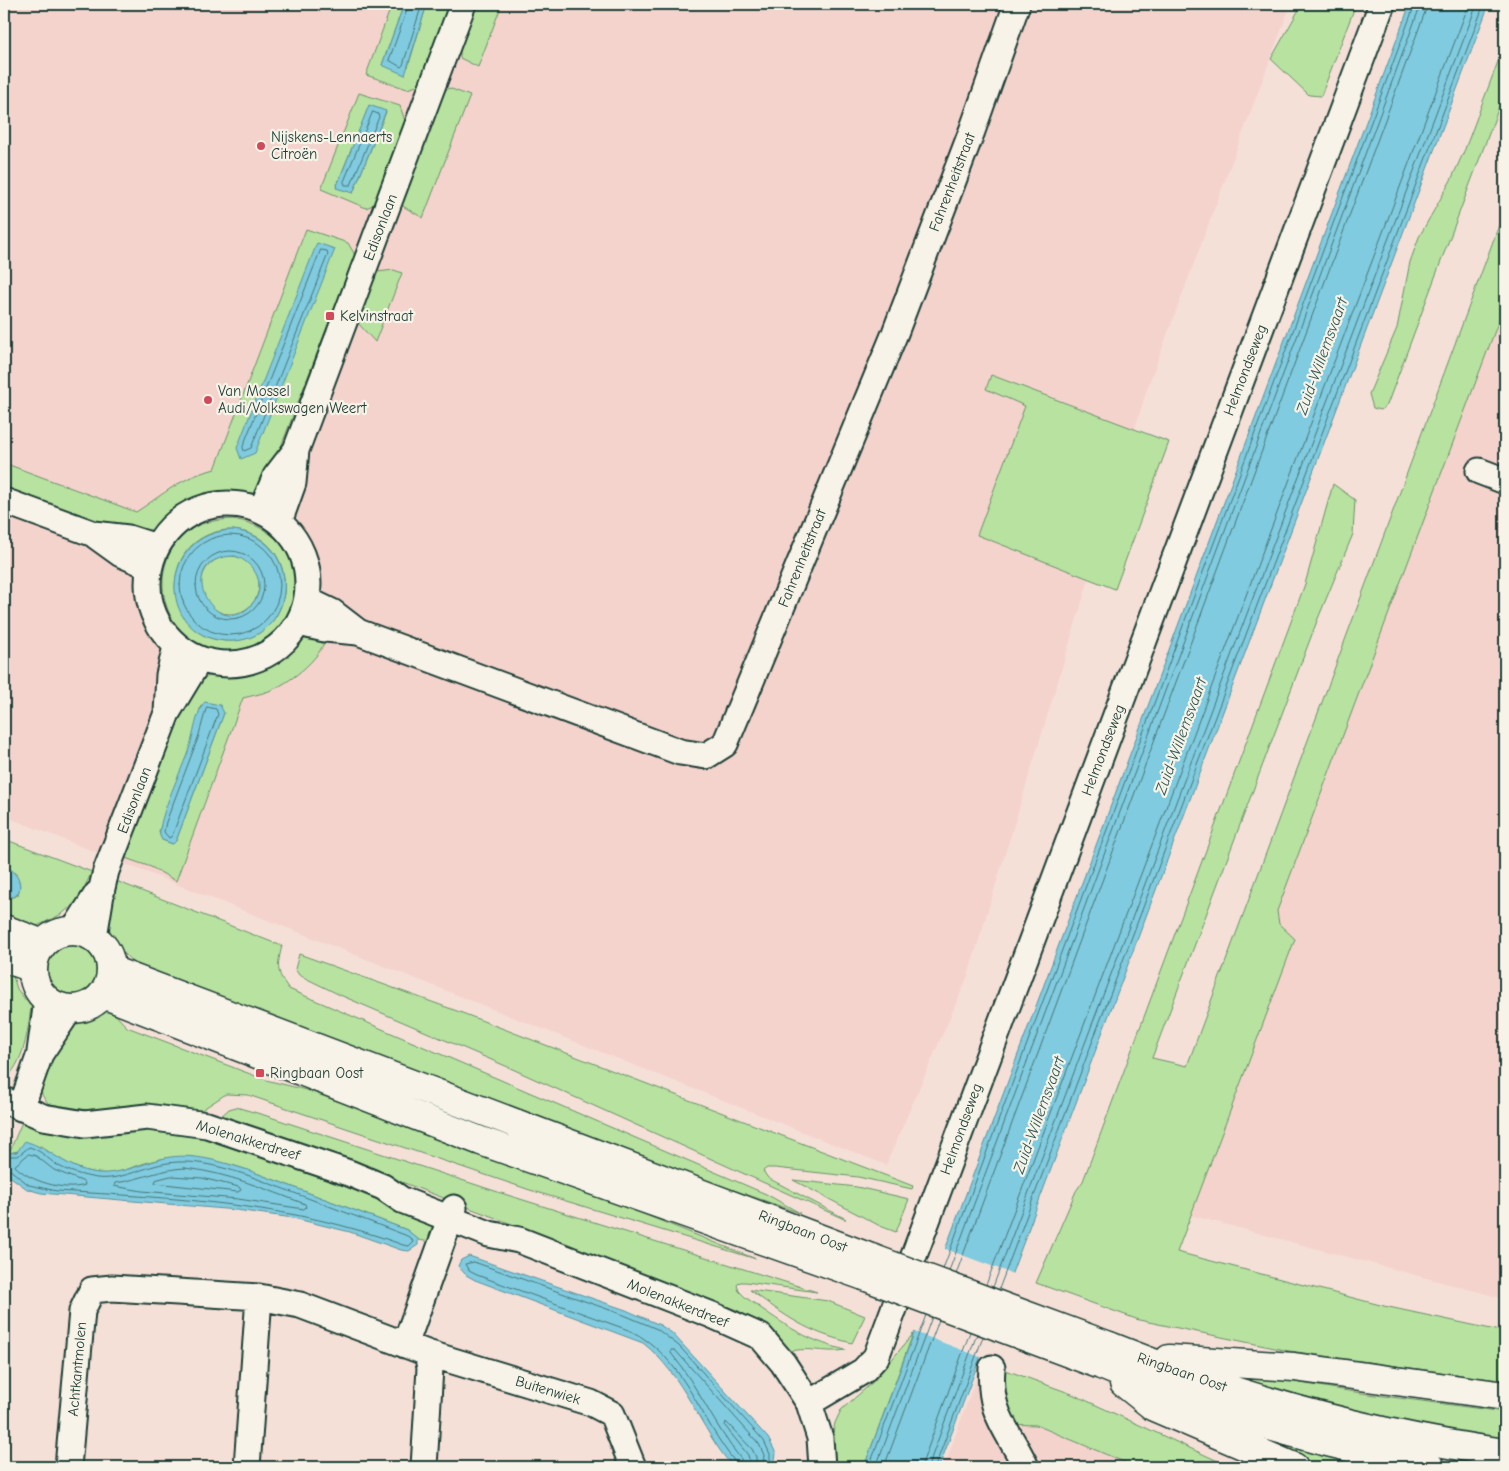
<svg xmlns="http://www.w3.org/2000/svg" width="1509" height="1471" viewBox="0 0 1509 1471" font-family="'Comic Neue',sans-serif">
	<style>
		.built { fill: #f4d3cd }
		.green { fill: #b7e29f; stroke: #6b906a; fill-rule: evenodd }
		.water { fill: #80cbdf; stroke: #59929b; fill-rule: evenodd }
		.pier { fill: #f5e0d8 }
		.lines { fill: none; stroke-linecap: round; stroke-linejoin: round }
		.shore { stroke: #467678; stroke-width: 1 }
		.minor-casing { stroke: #1f3d34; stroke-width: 29 }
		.major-casing { stroke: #1f3d34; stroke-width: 31 }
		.minor { stroke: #f7f3e8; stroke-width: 25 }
		.major { stroke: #f7f3e8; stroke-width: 28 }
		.major-bridge-casing { stroke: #1f3d34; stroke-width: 31; stroke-linecap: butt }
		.major-bridge { stroke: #f7f3e8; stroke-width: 28 }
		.poi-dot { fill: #d1495b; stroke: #f7f3e8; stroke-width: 2 }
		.labels { text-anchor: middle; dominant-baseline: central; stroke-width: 4.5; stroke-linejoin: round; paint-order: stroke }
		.poi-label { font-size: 15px; fill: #1f3d34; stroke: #f7f3e8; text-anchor: start }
		.street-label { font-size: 15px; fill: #1f3d34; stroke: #f7f3e8 }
		.water-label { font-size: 16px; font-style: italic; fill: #325956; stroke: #f7f3e8 }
	</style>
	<rect width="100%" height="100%" fill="#f5e0d8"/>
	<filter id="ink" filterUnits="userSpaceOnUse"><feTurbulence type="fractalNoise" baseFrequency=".02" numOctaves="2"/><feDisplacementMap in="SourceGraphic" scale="10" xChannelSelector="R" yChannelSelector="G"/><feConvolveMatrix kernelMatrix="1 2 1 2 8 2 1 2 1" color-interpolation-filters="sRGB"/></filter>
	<g filter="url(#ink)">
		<path class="built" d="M 4,4 L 1291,4 L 1147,389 L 968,976 L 886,1165 L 4,816 Z
			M 1505,244 L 1505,1299 L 1141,1202 Z
			M 982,1361 L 1230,1467 L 944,1467 Z"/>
		<path class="green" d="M 392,4 L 404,4 L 382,65 L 408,67 L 427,4 L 451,4 L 420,85 L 407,89 L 366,75 Z
			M 476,4 L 502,4 L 478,67 L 460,58 L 460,47 Z
			M 1302,4 L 1356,4 L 1321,96 L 1309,95 L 1271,59 Z
			M 1505,43 L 1505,91 L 1387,405 L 1381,410 L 1373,408 L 1369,394 L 1397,328 L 1410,262 L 1419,237 L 1451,180 L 1465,149 Z
			M 449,88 L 470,96 L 423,218 L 401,205 L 444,91 Z
			M 359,93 L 400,106 L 405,121 L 375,204 L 366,208 L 321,189 ZM 369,106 L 386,112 L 353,193 L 336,187 Z
			M 1505,209 L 1505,304 L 1277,911 L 1279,924 L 1295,939 L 1177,1252 L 1384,1306 L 1505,1332 L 1505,1381 L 1289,1351 L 1139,1320 L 1036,1283 L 1076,1191 L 1083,1181 L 1305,584 L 1333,484 L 1355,500 L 1353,534 L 1317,621 L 1152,1058 L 1187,1066 Z
			M 306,229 L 348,243 L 355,255 L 260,501 C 226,494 207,498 177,516 C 168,521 161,529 150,530 C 121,534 36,500 4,490 L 4,463 L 136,512 C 164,494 181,477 215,469 Z
			M 394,270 L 402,273 L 375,342 L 357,322 L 377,272 Z
			M 991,375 L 1169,442 L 1115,589 L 977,535 L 1025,406 L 986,389 Z
			M 233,519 C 327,535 309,654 225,651 C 161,649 140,561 193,528 C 205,521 219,520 233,519 ZM 226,530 C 302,528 304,637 232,641 C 162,644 153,539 226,530 Z
			M201 585a29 29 0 1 1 58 0a29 29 0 1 1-58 0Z
			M 314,638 L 325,639 C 321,659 288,684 269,691 C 261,694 251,696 243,698 L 176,881 L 151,867 L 125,858 L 187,695 C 205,668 217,677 245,673 C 268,670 286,655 301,639 ZM 201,705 L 224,713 L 176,841 L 173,844 L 162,840 L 159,831 L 194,736 Z
			M 4,839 L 92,872 L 78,900 L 62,914 L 35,927 L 4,922 L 4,896 L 14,897 L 18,895 C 22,881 18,870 4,867 Z
			M 116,881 L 282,946 C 277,966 276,972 289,989 L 766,1194 L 800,1213 C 575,1137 356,1048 134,964 C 105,934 102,920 116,881 Z
			M48 970a24 24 0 1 1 48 0a24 24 0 1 1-48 0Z
			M 299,954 L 457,1011 L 913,1186 L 912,1189 L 858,1177 L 775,1168 L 767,1168 L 763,1171 L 768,1178 L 846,1219 L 844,1219 L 508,1067 L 340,995 L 299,975 L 295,969 Z
			M 4,965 L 11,969 L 17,989 L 31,1007 C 28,1031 24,1064 4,1080 Z
			M 94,1009 L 110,1009 L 127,1027 L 266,1080 L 306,1090 L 526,1167 L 756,1259 L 530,1190 L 248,1095 L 226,1094 L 197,1113 L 94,1111 L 49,1104 C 26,1083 52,1052 65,1034 C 69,1028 74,1020 79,1015 C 83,1012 90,1011 94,1009 Z
			M 236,1107 L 264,1115 L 501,1193 L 817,1292 L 746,1282 L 740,1282 L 737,1285 L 739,1291 L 745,1297 C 781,1322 803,1340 846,1350 C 823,1354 808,1345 783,1353 L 750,1319 L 739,1311 L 297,1142 L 219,1118 L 229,1109 Z
			M 24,1117 L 147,1124 L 245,1142 L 434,1222 L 431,1242 L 418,1240 L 407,1230 L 248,1170 C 223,1162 196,1155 169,1158 C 153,1159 137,1166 122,1171 C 92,1180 63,1163 41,1146 L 9,1153 Z
			M 793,1180 L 857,1187 L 909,1199 L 896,1232 L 880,1226 Z
			M 750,1290 L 828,1301 L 865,1316 L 852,1343 C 806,1332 787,1317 750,1290 Z
			M 913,1334 L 864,1467 L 830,1467 L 829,1453 L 835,1423 L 841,1410 L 874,1381 Z
			M 1196,1366 L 1361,1393 L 1505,1412 L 1505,1442 L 1364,1413 Z
			M 1003,1369 L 1072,1394 L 1231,1467 L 1136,1467 L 1036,1425 L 1006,1424 L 999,1404 Z
			M 1192,1416 L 1423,1467 L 1326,1467 L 1280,1452 Z"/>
		<path class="water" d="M 404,4 L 427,4 L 405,75 L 382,65 Z
			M 1410,4 L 1489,4 L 939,1467 L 864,1467 Z
			M 369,105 L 386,111 L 353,193 L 336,188 Z
			M 317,243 L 335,249 L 255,453 L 241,459 L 237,448 Z
			M 233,530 C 308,539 297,646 225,641 C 155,635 159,532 233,530 ZM 235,556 C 255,563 268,586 252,604 C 216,646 169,557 235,556 Z
			M 205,702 L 220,705 L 224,713 L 176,841 L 173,844 L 162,840 L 160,836 C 157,820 183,767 189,749 C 193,738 197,708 205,702 Z
			M 4,867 C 16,870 27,887 14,897 L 4,896 Z
			M 25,1141 C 52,1149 67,1170 98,1173 C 120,1175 144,1163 165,1158 C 192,1152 222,1162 248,1170 L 407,1230 L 418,1239 L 418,1245 L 409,1251 L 401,1250 L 350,1232 L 293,1218 L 236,1210 L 41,1193 L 27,1189 L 4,1172 L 4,1150 L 9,1153 L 17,1152 Z
			M 469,1256 L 626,1310 L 660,1325 L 672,1333 L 768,1438 L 776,1453 L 774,1467 L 733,1467 C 699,1428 685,1376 643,1343 L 475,1280 L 466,1275 L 458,1266 L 461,1260 Z"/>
		<path class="pier" d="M 943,1248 L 1013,1274 L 983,1358 L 912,1331 Z"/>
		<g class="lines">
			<path class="shore" d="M 409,4 L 389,60 L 401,67 L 403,65 L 422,4
				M 373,112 L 378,114 L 379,117 L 351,185 L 345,185 L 344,182 Z
				M 321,250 L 327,251 L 328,254 L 251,448 L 244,451 L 243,447 Z
				M180 585a50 50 0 1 1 100 0a50 50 0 1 1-100 0Z
				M196 585a34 34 0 1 1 68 0a34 34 0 1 1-68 0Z
				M 207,707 L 216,709 L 218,714 L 172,836 L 169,838 L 164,832 L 166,822 L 198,738 Z
				M 29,1154 L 36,1156 L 54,1170 L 84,1182 L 85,1185 C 65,1192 29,1181 15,1166 Z
				M 4,1156 L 18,1156 L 29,1147 C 40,1150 45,1156 54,1163 C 65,1171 84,1176 97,1178 C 121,1181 145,1166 168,1163 C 194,1159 222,1167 247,1175 L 405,1235 L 411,1238 L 413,1242 L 409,1246 L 403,1245 C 292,1203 173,1198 57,1191 L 29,1185 L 9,1169 L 4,1168
				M 185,1168 C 228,1173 265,1189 305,1204 L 306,1207 L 304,1209 L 238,1199 L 142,1191 L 114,1186 L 115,1183 C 139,1180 160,1169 185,1168 Z
				M 171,1176 L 202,1178 L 239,1187 L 241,1190 L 238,1192 L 155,1183 L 156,1180 Z
				M 943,1269 L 1415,4
				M 949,1271 L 1421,4
				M 956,1274 L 1428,4
				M 986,1285 L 1469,4
				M 993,1287 L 1477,4
				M 999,1289 L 1484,4
				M 737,1467 L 736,1463 C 699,1419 685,1358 631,1331 L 477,1275 L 469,1271 L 465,1264 L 474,1262 L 624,1315 L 657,1329 L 679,1346 L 764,1441 L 770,1454 L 770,1467
				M 743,1467 L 741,1459 C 714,1426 698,1386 671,1353 L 671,1350 L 675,1350 L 759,1444 L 764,1455 L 763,1467
				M 751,1467 L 748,1455 L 725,1426 L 726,1422 L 752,1449 L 756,1457 L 756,1467
				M 869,1467 L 926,1315
				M 876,1467 L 932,1317
				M 884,1467 L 939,1320
				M 921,1467 L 970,1332
				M 928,1467 L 977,1334
				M 935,1467 L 983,1337"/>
			<g class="minor-casing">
				<path id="minor" d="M 1479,471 L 1505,481
					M 4,501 L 94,534 L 128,538 L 156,547
					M148 584a80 80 0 1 1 160 0a80 80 0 1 1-160 0Z
					M 261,511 L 276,476 L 296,450
					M 279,522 L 293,483 L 296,450 L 463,4
					M 96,536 L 121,554 L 149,566
					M 307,600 L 332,612 L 358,632
					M 299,623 L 325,629 L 358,632 L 680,752 L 706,756 L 725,744 L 895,333 L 972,131 L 1017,4
					M 167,713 L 169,675 L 176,647
					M 74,930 L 97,894
					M 94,937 L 102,888 L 106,871 L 167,713 L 199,660
					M 40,1052 L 47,1000
					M 4,1100 L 43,1117 L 85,1124 L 147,1117 L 207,1125 L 349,1173 L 383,1187 L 402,1200 L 489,1234 L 519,1240 L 712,1315 L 761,1337 L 783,1363 L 809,1403 L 820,1438 L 822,1467
					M 21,1108 L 40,1054 L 70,1009
					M 405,1345 L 454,1208
					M 427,1353 L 591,1403 L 612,1414 L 633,1467
					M 992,1368 C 988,1414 1008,1429 1026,1467
					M 809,1403 L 863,1371 L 876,1357 L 1382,4
					M 68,1467 L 82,1311 L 92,1290 L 112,1288 L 259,1297 L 300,1305 L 427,1353 L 430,1368 L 424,1467
					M 247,1467 L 259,1297"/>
			</g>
			<g class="major-casing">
				<path id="major" d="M 4,929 L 43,944
					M33 970a39 39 0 1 1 78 0a39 39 0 1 1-78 0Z
					M 4,958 L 33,968
					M 111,970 L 871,1258
					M 103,994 L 481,1141 L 864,1276
					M 1109,1346 C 1236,1397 1369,1434 1505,1453
					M 1169,1359 L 1294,1367 L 1505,1396
					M 1101,1365 L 1210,1409 L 1319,1440 L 1430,1467
					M 1124,1383 L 1154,1407 L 1294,1467"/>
			</g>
			<use href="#minor" class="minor"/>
			<use href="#major" class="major"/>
			<g class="major-bridge-casing">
				<path id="major-bridge" d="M 871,1258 L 1109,1346
					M 864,1276 L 1101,1365"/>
			</g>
			<use href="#major-bridge" class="major-bridge"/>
		</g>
	</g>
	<g class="poi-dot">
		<circle cx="261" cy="146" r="5"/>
		<rect x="325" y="311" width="10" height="10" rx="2.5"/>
		<circle cx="208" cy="400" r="5"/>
		<rect x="255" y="1068" width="10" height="10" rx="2.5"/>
	</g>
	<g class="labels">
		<g class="poi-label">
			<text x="271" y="137">Nijskens-Lennaerts<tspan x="271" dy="17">Citroën</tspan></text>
			<text x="340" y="316">Kelvinstraat</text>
			<text x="218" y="391">Van Mossel<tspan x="218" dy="17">Audi/Volkswagen Weert</tspan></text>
			<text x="270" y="1073">Ringbaan Oost</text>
		</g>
		<g class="street-label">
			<text transform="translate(952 182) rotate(-69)">Fahrenheitstraat</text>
			<text transform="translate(380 227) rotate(-69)">Edisonlaan</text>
			<text transform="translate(1245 370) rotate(-69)">Helmondseweg</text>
			<text transform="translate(802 558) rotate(-68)">Fahrenheitstraat</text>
			<text transform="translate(1103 750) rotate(-69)">Helmondseweg</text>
			<text transform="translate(134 800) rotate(-69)">Edisonlaan</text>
			<text transform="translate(961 1129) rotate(-70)">Helmondseweg</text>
			<text transform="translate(248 1140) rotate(17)">Molenakkerdreef</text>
			<text transform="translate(803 1231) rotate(21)">Ringbaan Oost</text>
			<text transform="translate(678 1303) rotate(22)">Molenakkerdreef</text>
			<text transform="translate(77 1369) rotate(-85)">Achtkantmolen</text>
			<text transform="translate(1182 1372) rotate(19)">Ringbaan Oost</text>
			<text transform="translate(548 1390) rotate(17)">Buitenwiek</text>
		</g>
		<g class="water-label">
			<text transform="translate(1322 356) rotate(-70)">Zuid-Willemsvaart</text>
			<text transform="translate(1181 736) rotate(-70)">Zuid-Willemsvaart</text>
			<text transform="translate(1039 1115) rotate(-70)">Zuid-Willemsvaart</text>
		</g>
	</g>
	<rect width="1509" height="1471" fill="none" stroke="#f7f3e8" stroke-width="20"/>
	<rect x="10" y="10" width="1489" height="1451" fill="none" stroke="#1f3d34" stroke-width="2" filter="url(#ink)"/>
</svg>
